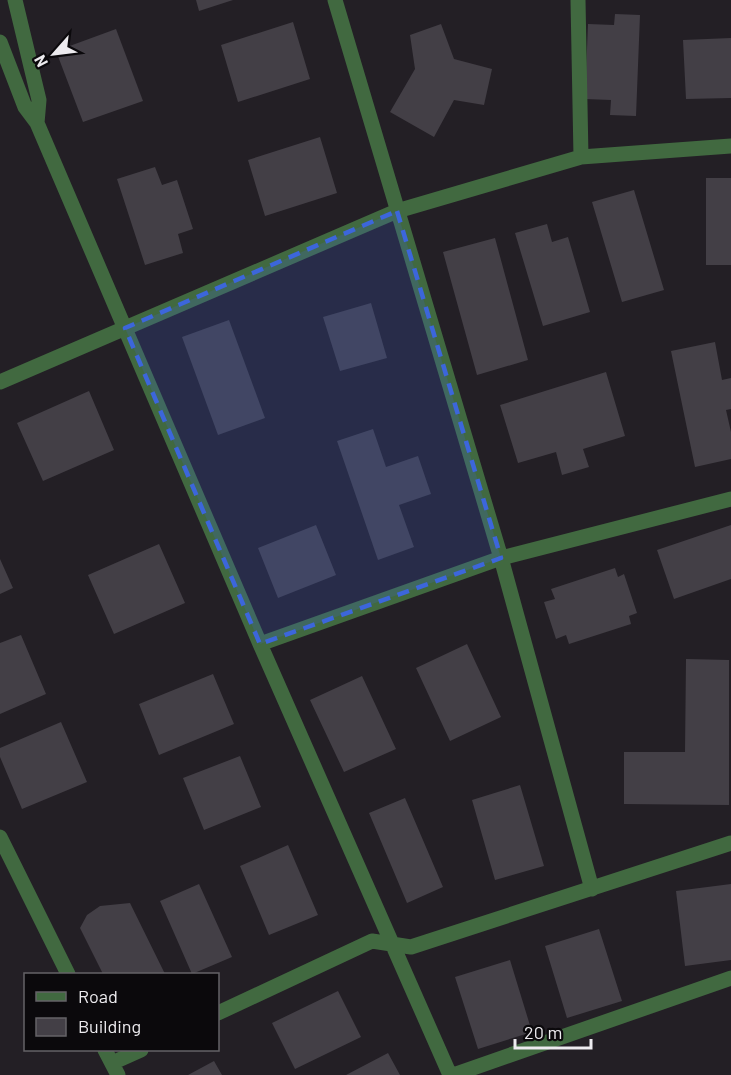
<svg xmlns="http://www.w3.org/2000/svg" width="731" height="1075" viewBox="0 0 731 1075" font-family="Barlow,sans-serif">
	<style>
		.building { fill: #433f46 }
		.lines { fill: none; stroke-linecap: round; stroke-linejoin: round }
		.minor { stroke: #416940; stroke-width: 15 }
		.marked { fill: #3c66db; fill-opacity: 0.2; stroke: #3c66db; stroke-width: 4.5; stroke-dasharray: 12 8; stroke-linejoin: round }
	</style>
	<rect width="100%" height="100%" fill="#231f25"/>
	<path class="building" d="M 196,0 L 233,0 L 199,11 Z
		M 615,14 L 640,15 L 636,116 L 610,115 L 611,100 L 585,99 L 588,24 L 614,25 Z
		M 293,22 L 310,79 L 238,102 L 221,45 Z
		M 441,24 L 454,59 L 492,69 L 484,105 L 454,100 L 434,137 L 390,112 L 415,69 L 410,35 Z
		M 116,29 L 143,101 L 83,122 L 56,51 Z
		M 731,38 L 731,98 L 686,99 L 683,40 Z
		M 320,137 L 337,193 L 265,216 L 248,160 Z
		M 155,167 L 162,185 L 177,180 L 193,229 L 178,234 L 183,253 L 145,265 L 117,179 Z
		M 706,178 L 731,178 L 731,265 L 706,265 Z
		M 634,190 L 664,290 L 622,302 L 592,202 Z
		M 547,224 L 552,242 L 568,237 L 590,312 L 543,326 L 515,233 Z
		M 495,238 L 528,360 L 477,375 L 443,252 Z
		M 371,303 L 387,358 L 340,371 L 323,317 Z
		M 229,320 L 265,418 L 218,435 L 182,337 Z
		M 715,342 L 722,380 L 731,378 L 731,409 L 726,410 L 731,432 L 731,459 L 695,467 L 671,351 Z
		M 606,372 L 625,436 L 583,449 L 589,467 L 562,475 L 556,452 L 518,463 L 500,405 Z
		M 89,391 L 114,450 L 43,481 L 17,423 Z
		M 373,429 L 386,467 L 418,456 L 431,494 L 399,505 L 414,547 L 378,560 L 337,441 Z
		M 316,525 L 336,575 L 278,598 L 258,548 Z
		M 731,525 L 731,579 L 674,599 L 657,550 Z
		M 159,544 L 185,603 L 114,634 L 88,575 Z
		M 0,559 L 13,588 L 0,594 Z
		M 615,568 L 618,577 L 624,574 L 637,613 L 629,616 L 631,624 L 569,644 L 566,635 L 556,639 L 544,602 L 555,599 L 551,589 Z
		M 21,635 L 46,694 L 0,714 L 0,643 Z
		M 467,644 L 501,717 L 450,741 L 416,668 Z
		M 686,659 L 729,660 L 729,805 L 624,804 L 624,752 L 685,752 Z
		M 213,674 L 234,724 L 159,755 L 139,704 Z
		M 362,676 L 396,749 L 344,772 L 310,700 Z
		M 61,722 L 87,782 L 22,809 L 0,757 L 0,748 Z
		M 240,756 L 261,807 L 204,830 L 183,778 Z
		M 520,785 L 544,866 L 495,880 L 472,800 Z
		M 405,798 L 443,887 L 407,903 L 369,813 Z
		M 288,845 L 318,915 L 269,935 L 240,866 Z
		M 199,884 L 232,957 L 192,974 L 160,901 Z
		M 731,884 L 731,960 L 685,966 L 676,891 Z
		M 130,903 L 165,974 L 103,974 L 80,928 L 87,915 L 100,906 Z
		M 599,929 L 622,1001 L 567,1018 L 545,946 Z
		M 510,960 L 532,1032 L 478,1049 L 455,977 Z
		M 338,991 L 361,1037 L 295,1069 L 272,1023 Z
		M 388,1053 L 400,1075 L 346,1075 Z
		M 214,1061 L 222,1075 L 188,1075 Z"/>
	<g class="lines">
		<path class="minor" d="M 15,0 L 39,100 L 37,123
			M 335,0 L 501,558 L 592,889
			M 578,0 L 581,157
			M 0,42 L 25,107 L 37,123 L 260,644 L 450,1075
			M 0,382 L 397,211 L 581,157 L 731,146
			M 260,644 L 501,558 L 731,499
			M 0,837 L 68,974
			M 218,1013 L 372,941 L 411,947 L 731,843
			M 105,1050 L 118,1075
			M 112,1063 L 141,1050
			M 453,1075 L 731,978"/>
	</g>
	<path class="marked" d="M 397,211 L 501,558 L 260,644 L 125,328 Z"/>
	<rect x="24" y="973" width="195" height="78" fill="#0b090c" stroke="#656367" stroke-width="1.5"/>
	<rect x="36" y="992" width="30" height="9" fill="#416940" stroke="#656367" stroke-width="1.5"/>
	<text x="78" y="1003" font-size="18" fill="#edebef">Road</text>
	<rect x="36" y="1018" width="30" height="18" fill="#433f46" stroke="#656367" stroke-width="1.5"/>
	<text x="78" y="1033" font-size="18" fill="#edebef">Building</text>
	<g transform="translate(54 54) rotate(242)" stroke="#0b090c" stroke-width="4.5" paint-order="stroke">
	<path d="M0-4.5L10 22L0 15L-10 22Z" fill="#edebef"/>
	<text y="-9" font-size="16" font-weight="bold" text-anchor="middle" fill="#edebef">N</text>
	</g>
	<path d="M515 1039v9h76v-9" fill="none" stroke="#edebef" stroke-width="3"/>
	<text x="524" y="1039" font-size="18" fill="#edebef" stroke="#0b090c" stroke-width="4.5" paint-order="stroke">20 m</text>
</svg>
